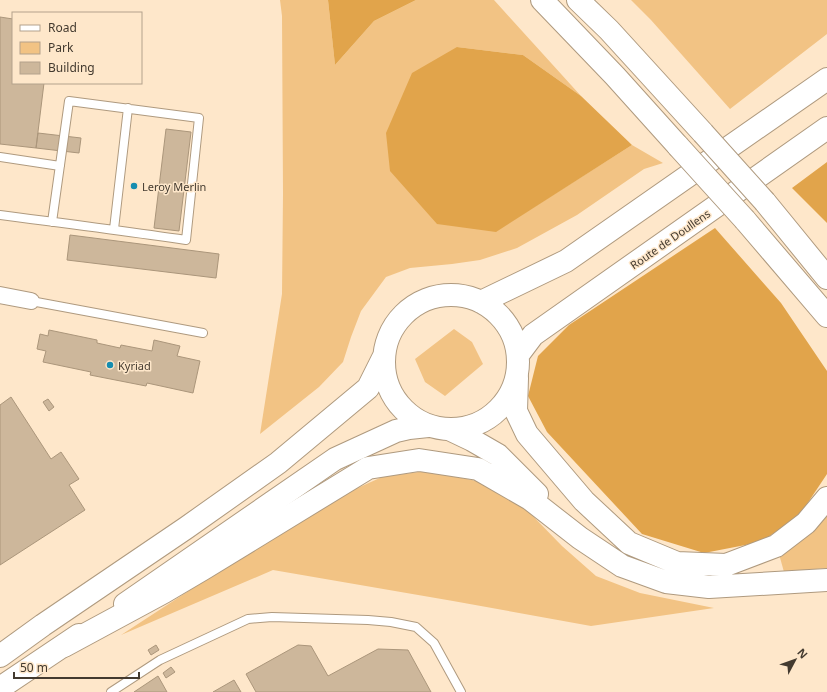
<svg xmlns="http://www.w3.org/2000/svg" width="827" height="692" viewBox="0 0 827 692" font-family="'Noto Sans',sans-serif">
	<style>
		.green { fill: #f2c384 }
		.forest { fill: #e1a44b }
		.building { fill: #cdb79b; stroke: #ab967b }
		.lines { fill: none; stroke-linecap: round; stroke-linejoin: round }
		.lane-casing { stroke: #af9a7f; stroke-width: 10 }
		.street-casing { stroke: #af9a7f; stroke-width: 18 }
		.primary-casing { stroke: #af9a7f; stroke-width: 24 }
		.highway-casing { stroke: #af9a7f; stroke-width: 24 }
		.lane { stroke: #fff; stroke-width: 8 }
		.street { stroke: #fff; stroke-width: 16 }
		.primary { stroke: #fff; stroke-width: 22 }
		.highway { stroke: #fff; stroke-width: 22 }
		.highway-bridge-casing { stroke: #af9a7f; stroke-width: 24; stroke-linecap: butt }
		.highway-bridge { stroke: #fff; stroke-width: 22 }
		.poi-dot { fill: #168db0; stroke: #fee7ca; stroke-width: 1.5 }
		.labels { text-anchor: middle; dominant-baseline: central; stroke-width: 3; stroke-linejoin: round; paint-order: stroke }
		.poi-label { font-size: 11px; fill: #433a2f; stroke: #fee7ca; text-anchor: start }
		.street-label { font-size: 11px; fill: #433a2f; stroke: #fee7ca }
	</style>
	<rect width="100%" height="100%" fill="#fee7ca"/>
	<path class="green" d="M 280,0 L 328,0 L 335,65 L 374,21 L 416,0 L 494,0 L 581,96 L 523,55 L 457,47 L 496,231 L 632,145 L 663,163 L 644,169 L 577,215 L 517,248 L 480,260 L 452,264 L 410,268 L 386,277 L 361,311 L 351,337 L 343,362 L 319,387 L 260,434 L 282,294 L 283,194 L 282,16 Z
		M 631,0 L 827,0 L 827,34 L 730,109 L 651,20 Z
		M 454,329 L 472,342 L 483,364 L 445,396 L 425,382 L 415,359 Z
		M 426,471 L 482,482 L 523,506 L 562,546 L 596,576 L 640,593 L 714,608 L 591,626 L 453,601 L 273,570 L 121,635 L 230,564 L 351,491 L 382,477 Z
		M 827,512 L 827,568 L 784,572 L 779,554 L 820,524 Z"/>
	<path class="forest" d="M 328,0 L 416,0 L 374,21 L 335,65 Z
		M 457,47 L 523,55 L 581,96 L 632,145 L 496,232 L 437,224 L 390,171 L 386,133 L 412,73 Z
		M 827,162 L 827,223 L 792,188 Z
		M 715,228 L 781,303 L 827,371 L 827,474 L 799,516 L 761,542 L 704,553 L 642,534 L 547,432 L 528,396 L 538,356 L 569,325 Z"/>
	<path class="building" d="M 0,17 L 13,19 L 13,83 L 44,83 L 36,148 L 0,144 Z
		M 166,129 L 191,132 L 179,231 L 154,228 Z
		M 38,133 L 81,138 L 79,153 L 36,148 Z
		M 70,235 L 219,254 L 216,278 L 67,260 Z
		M 49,330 L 97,340 L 97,343 L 120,348 L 121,345 L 152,351 L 154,340 L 180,346 L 177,356 L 200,361 L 193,393 L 147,383 L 146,386 L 90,375 L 91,372 L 43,362 L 46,351 L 37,349 L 40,334 L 48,336 Z
		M 11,397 L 51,459 L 61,452 L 79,479 L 69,485 L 85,510 L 0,565 L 0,405 Z
		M 48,399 L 54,407 L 49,411 L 43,402 Z
		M 156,645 L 159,650 L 151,655 L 148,650 Z
		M 298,645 L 311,646 L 328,676 L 378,649 L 408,650 L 431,692 L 256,692 L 246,674 Z
		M 171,667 L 175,672 L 166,678 L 163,673 Z
		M 158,676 L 167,692 L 134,692 Z
		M 234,680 L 241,692 L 213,692 Z"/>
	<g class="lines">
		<g class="lane-casing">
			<path id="lane" d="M 0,157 L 60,166
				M 0,215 C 62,223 124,231 186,240 L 199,118 L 69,101 L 52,222
				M 114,229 L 128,108
				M 31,301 L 203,333
				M 111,692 L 160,660 L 248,619 L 272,617 L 368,620 L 391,622 L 416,627 L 434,643 L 461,692"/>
		</g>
		<g class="street-casing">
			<path id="street" d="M 0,295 L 31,301"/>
		</g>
		<g class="primary-casing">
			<path id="primary" d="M384 362a67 67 0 1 1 134 0a67 67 0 1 1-134 0Z
				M 481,302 L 566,261 L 827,79
				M 518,355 L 533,335 L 827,128
				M 125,604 L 335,459 L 396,431 L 409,428 L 428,426
				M 0,656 L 43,625 L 186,528 L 278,463 L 368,388 L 384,356
				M 0,688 L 79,635"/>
		</g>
		<g class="highway-casing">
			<path id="highway" d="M 542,0 L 615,76 L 678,146
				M 578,0 L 609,30 L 703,133
				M 765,202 L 783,224 L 827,278
				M 745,220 L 827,316
				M 517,378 L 516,411 L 527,434 L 584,501 L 629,543 L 677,563 L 726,565 L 776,546 L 806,523 L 827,498
				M 451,430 L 472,440 L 498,455 L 537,494
				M 64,646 L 164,592 L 203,569 L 368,468 L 419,460 L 478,469 L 530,499 L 580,538 L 622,566 L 666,582 L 709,587 L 827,580"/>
		</g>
		<use href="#lane" class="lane"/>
		<use href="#street" class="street"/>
		<use href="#primary" class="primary"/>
		<use href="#highway" class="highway"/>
		<g class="highway-bridge-casing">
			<path id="highway-bridge" d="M 703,133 L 765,202
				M 678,146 L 745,220"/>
		</g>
		<use href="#highway-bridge" class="highway-bridge"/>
	</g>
	<g class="poi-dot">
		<circle cx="134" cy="186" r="4"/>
		<circle cx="110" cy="365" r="4"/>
	</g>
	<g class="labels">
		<g class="poi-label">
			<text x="142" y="186">Leroy Merlin</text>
			<text x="118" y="365">Kyriad</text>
		</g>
		<g class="street-label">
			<text transform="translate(670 239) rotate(-35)">Route de Doullens</text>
		</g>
	</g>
	<rect x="12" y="12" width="130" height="72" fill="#fee7ca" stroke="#b3a28c"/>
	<rect x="20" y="25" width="20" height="6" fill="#ffffff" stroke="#b3a28c"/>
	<text x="48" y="32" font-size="12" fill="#433a2f">Road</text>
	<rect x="20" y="42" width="20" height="12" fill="#f2c384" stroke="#b3a28c"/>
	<text x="48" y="52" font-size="12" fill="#433a2f">Park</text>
	<rect x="20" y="62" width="20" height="12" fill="#cdb79b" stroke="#b3a28c"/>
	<text x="48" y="72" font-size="12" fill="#433a2f">Building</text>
	<g transform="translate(795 660) rotate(49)" stroke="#fee7ca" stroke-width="3" paint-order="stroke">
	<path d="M0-3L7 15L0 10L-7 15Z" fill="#433a2f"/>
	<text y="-6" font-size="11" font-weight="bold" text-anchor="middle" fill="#433a2f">N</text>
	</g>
	<path d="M14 672v6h125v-6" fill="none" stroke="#433a2f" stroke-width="2"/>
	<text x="20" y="672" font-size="12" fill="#433a2f" stroke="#fee7ca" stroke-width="3" paint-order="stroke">50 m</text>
</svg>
